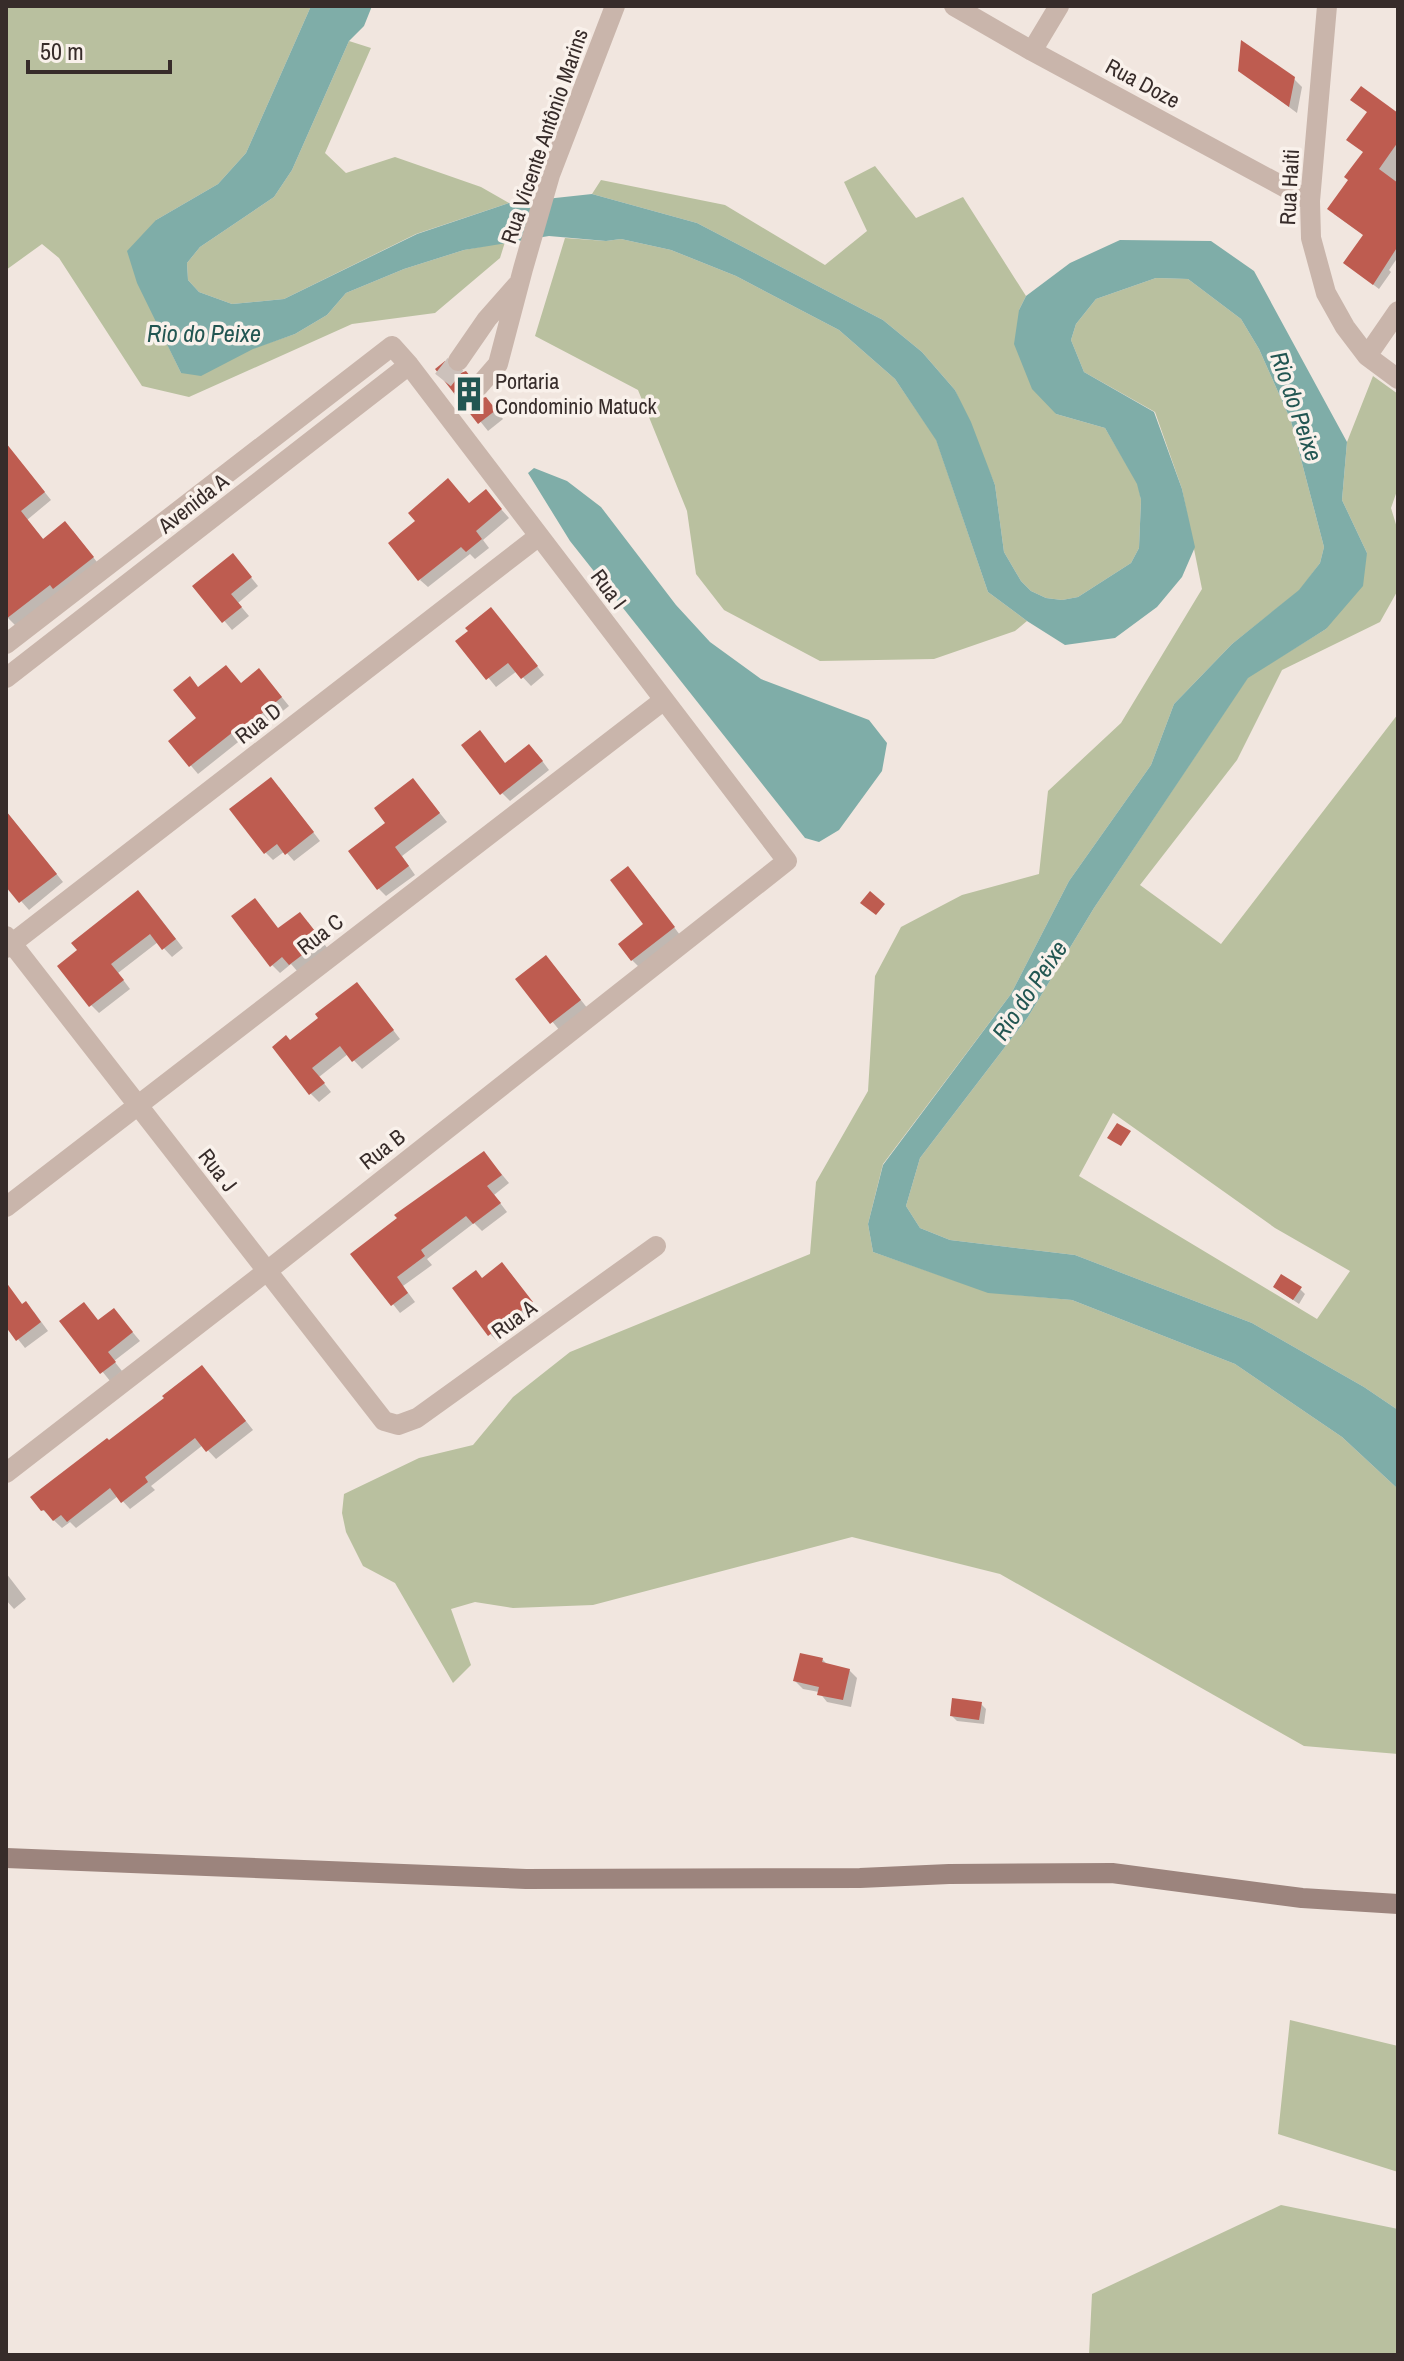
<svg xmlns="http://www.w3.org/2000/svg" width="1404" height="2361" viewBox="0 0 1404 2361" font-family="'Archivo Narrow',sans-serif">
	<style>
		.green { fill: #b9c09f; fill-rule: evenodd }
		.water { fill: #7fada8 }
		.shadow { fill: #0003 }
		.building { fill: #be5c50 }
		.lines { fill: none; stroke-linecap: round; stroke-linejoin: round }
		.street-tunnel { stroke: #ccc1bb; stroke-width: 20; stroke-dasharray: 20 10; stroke-linecap: butt }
		.street { stroke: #c9b5ab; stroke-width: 20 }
		.secondary { stroke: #9c847d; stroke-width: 20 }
		.labels { text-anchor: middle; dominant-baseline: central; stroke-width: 7; stroke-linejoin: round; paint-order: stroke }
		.street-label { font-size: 22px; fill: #372c2a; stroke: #f9f1eb }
		.poi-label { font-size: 22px; fill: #372c2a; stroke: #f9f1eb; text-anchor: start }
		.water-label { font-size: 24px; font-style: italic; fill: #225652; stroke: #f9f1eb }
	</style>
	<rect width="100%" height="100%" fill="#f1e6df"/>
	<path class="green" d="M 6,6 L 311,6 L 246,153 L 218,184 L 156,220 L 159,327 L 181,373 L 295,334 L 327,315 L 346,293 L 404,269 L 464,250 L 505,242 L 500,258 L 435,313 L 352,324 L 189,397 L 142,386 L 59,258 L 42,244 L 6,270 Z
		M 349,41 L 371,48 L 325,153 L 346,173 L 395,157 L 481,187 L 509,203 L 416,234 L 284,299 L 232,304 L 199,292 L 188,280 L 187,263 L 200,247 L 274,197 L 292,170 Z
		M 875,166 L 916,218 L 963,197 L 1026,296 L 1019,310 L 1056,414 L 1105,428 L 1138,484 L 1141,500 L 1139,548 L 1131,563 L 1078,597 L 1062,600 L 1046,598 L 1031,591 L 1021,581 L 1004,552 L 995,485 L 955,390 L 922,352 L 883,320 L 697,223 L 592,194 L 601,180 L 725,205 L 825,265 L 867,231 L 844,182 Z
		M 565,238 L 606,241 L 621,239 L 671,250 L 736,276 L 839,330 L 895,379 L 936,439 L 988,592 L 1027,621 L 1015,631 L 934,659 L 820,661 L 724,610 L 696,574 L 687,511 L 638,390 L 535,336 Z
		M 1156,278 L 1188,279 L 1241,319 L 1259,349 L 1291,421 L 1324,547 L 1320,563 L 1300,590 L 1232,644 L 1174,704 L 1151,765 L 1069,881 L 1011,994 L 883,1164 L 868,1224 L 873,1252 L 988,1292 L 1072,1300 L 1235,1364 L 1342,1437 L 1398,1489 L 1398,1754 L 1304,1746 L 1000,1574 L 852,1537 L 593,1605 L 513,1608 L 475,1602 L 451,1609 L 471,1665 L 453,1683 L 395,1583 L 363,1566 L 346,1532 L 342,1513 L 344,1494 L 419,1458 L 473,1445 L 513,1397 L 570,1352 L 810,1254 L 816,1182 L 868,1091 L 875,976 L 901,927 L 962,895 L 1039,874 L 1048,791 L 1121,723 L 1202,589 L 1182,489 L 1155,412 L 1084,372 L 1071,340 L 1076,324 L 1096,299 Z
		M 1373,376 L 1398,394 L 1398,488 L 1391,508 L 1398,531 L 1398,590 L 1380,622 L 1282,670 L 1237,760 L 1140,885 L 1221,944 L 1398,714 L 1398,1410 L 1364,1387 L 1252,1323 L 1075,1255 L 950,1240 L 920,1228 L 906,1206 L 920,1158 L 1028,1017 L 1094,908 L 1248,677 L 1326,629 L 1367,553 L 1342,500 L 1347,442 ZM 1113,1113 L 1275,1228 L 1350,1271 L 1317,1319 L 1079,1176 Z
		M 1290,2020 L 1398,2046 L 1398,2172 L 1278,2134 Z
		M 1281,2205 L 1398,2229 L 1398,2355 L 1089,2355 L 1092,2294 Z"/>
	<path class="water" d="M 311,6 L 372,6 L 364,26 L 349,41 L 292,170 L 274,197 L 200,247 L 187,263 L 188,280 L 199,292 L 232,304 L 284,299 L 417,234 L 509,203 L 592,194 L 697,223 L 883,320 L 922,352 L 955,390 L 971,422 L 995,485 L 1004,552 L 1021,581 L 1031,591 L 1046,598 L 1062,600 L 1078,597 L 1131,563 L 1139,548 L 1141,500 L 1137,484 L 1105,428 L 1056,414 L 1032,389 L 1014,344 L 1019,310 L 1026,296 L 1070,263 L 1120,240 L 1211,241 L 1254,271 L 1347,442 L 1342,500 L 1367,553 L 1363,586 L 1326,629 L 1248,678 L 1094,908 L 1028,1017 L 920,1158 L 906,1206 L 920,1228 L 950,1240 L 1075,1255 L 1252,1323 L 1364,1387 L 1398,1410 L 1398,1489 L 1342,1437 L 1235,1364 L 1072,1300 L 988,1293 L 873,1252 L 868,1224 L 883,1165 L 1011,994 L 1069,881 L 1151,765 L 1174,704 L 1232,644 L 1299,590 L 1320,563 L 1324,547 L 1291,421 L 1259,349 L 1241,319 L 1188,279 L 1156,278 L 1096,299 L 1076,324 L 1071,340 L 1084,372 L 1154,412 L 1182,489 L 1195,547 L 1182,577 L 1157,607 L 1115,638 L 1065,645 L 1027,621 L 988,592 L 936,440 L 895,379 L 839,330 L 736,276 L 671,250 L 621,239 L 606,241 L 549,236 L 464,250 L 404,269 L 346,293 L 327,315 L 295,334 L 253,349 L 201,376 L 181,373 L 137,283 L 127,251 L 156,220 L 218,184 L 246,153 Z
		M 534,468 L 567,481 L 601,507 L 676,605 L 710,642 L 761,679 L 869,720 L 887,743 L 882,771 L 839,830 L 819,842 L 805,838 L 570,541 L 528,473 Z"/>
	<path class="shadow" d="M 1240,70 L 1294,79 L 1302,87 L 1297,113 Z
		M 1398,115 L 1398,257 L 1389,270 L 1391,272 L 1379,289 L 1350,267 L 1365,236 L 1334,214 Z
		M 445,364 L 455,375 L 466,373 L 474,381 L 472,394 L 475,401 L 494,407 L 503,419 L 488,431 L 438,369 Z
		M 6,444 L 51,500 L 27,520 L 44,540 L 73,531 L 100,566 L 16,626 L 6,616 Z
		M 493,500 L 509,518 L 483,540 L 489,548 L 475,559 L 470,554 L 428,587 L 420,580 L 470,505 Z
		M 240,564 L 258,586 L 238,603 L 249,616 L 232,630 L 195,586 Z
		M 499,618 L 544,675 L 531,686 L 517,671 L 496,687 L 458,641 Z
		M 267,679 L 289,706 L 249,738 L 247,735 L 198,774 L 170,741 L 198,719 L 199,689 L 241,685 Z
		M 537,754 L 549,770 L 510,801 L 502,793 L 506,764 Z
		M 413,780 L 447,822 L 402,856 L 415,875 L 386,896 L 378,888 L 388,824 Z
		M 279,787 L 320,841 L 294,861 L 285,851 L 273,860 L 265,852 Z
		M 6,811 L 63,882 L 29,910 L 6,884 Z
		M 635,876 L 680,935 L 639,967 L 632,960 L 646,924 Z
		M 146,900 L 183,948 L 172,957 L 158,942 L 118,973 L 130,989 L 99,1013 L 91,1005 L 80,951 Z
		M 308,922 L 328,949 L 298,972 L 291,964 L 280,973 L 272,965 L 279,930 Z
		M 554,966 L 588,1009 L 560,1031 L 518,979 Z
		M 365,993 L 400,1039 L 362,1069 L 348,1054 L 319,1077 L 331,1092 L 319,1102 L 311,1094 L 290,1042 Z
		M 484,1153 L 509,1183 L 494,1195 L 507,1212 L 482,1231 L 474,1223 L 427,1259 L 432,1265 L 403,1286 L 415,1302 L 400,1313 L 353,1254 Z
		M 510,1273 L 539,1311 L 498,1342 L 490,1334 L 483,1279 Z
		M 6,1285 L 23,1306 L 34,1312 L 48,1331 L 25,1348 L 6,1324 Z
		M 1300,1289 L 1305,1294 L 1299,1304 L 1280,1291 Z
		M 114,1310 L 140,1341 L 114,1361 L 122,1371 L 110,1381 L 62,1321 L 99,1322 Z
		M 210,1375 L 253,1430 L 216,1459 L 203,1445 L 151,1486 L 155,1490 L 130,1509 L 118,1496 L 76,1528 L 70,1522 L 62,1528 L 43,1510 L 109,1443 Z
		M 6,1573 L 26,1599 L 14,1609 L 6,1600 Z
		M 822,1659 L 829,1666 L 849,1670 L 857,1678 L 851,1707 L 827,1702 L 819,1692 L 803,1689 L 795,1681 Z
		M 981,1704 L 986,1709 L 984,1724 L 957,1721 L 952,1716 Z"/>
	<path class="building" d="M 1241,40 L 1295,77 L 1289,107 L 1238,71 Z
		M 1361,86 L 1398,113 L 1398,142 L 1379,169 L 1398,183 L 1398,246 L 1373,285 L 1343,263 L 1363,235 L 1327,209 L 1348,180 L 1344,177 L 1363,152 L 1346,140 L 1367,112 L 1350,100 Z
		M 445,361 L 451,372 L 458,374 L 466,371 L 470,376 L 465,385 L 469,396 L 476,400 L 486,397 L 496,410 L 478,424 L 435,369 Z
		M 6,443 L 45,492 L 21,511 L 43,539 L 65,521 L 94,557 L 53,589 L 50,585 L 6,619 Z
		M 448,478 L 469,503 L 486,489 L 502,509 L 476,531 L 482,539 L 466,552 L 461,547 L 418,581 L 388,543 L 415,521 L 408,513 Z
		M 233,553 L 252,577 L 231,594 L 242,607 L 222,623 L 192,586 Z
		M 491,607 L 538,666 L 521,679 L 508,663 L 486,680 L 455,641 L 468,631 L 465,628 Z
		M 226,665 L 241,683 L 259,668 L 282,697 L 240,731 L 238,728 L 189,767 L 168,741 L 196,718 L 173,690 L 190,676 L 198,687 Z
		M 480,730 L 505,763 L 529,744 L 543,761 L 500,795 L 461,745 Z
		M 271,777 L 314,832 L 285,855 L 277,844 L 264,854 L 229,809 Z
		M 413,778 L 440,813 L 395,847 L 409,866 L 377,890 L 348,851 L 385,823 L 374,808 Z
		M 6,811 L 57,874 L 19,903 L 6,887 Z
		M 628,866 L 675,927 L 631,961 L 618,944 L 643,924 L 610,880 Z
		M 138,890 L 176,939 L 162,950 L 150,934 L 111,964 L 124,980 L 89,1007 L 57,966 L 77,950 L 71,943 Z
		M 870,891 L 885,904 L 876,915 L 860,903 Z
		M 255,898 L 278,928 L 300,912 L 322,940 L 289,965 L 282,957 L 270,967 L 231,916 Z
		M 546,955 L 581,1000 L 550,1024 L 515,979 Z
		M 357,982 L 394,1030 L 352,1062 L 340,1046 L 312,1068 L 325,1083 L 309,1095 L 272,1047 L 286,1035 L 290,1040 L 318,1018 L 315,1014 Z
		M 1117,1123 L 1131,1131 L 1121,1146 L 1107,1138 Z
		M 484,1151 L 502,1175 L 487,1186 L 501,1203 L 473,1224 L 466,1216 L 421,1250 L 425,1256 L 397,1277 L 408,1293 L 391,1306 L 350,1254 L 397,1218 L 394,1215 Z
		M 502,1262 L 533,1302 L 488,1336 L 452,1288 L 476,1270 L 482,1278 Z
		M 1281,1274 L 1302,1287 L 1293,1300 L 1273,1287 Z
		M 6,1282 L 22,1304 L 26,1301 L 41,1322 L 16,1341 L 6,1327 Z
		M 84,1302 L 98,1320 L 114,1308 L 133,1332 L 108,1352 L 116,1362 L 100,1374 L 59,1321 Z
		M 202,1365 L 246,1421 L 206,1452 L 195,1438 L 145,1477 L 148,1482 L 121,1503 L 110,1488 L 67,1522 L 61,1515 L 53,1521 L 44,1510 L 41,1511 L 30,1497 L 107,1438 L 109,1440 L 164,1398 L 162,1396 Z
		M 800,1653 L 823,1658 L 822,1662 L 850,1669 L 843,1700 L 817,1695 L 819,1687 L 793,1681 Z
		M 952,1698 L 982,1702 L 979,1720 L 950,1716 Z"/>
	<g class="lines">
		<path class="street-tunnel" d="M 443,380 L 458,361
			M 460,401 L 478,387"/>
		<path class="street" d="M 954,6 L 1032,51 L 1310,201
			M 1327,6 L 1310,201 L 1311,238 L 1326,293 L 1345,327 L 1367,356 L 1398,379
			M 1032,51 L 1059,6
			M 1367,356 L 1398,311
			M 458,361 L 487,319 L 517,285
			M 478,387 L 498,364 L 523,269 L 550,175 L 615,6
			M 6,644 L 392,346 L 409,365 L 787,861 L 267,1271 L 6,1473
			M 6,678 L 409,365
			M 6,936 L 384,1421 L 398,1425 L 417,1418 L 656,1246
			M 6,948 L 539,536
			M 6,1207 L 664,700"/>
		<path class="secondary" d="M 6,1858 L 526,1879 L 860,1878 L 949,1874 L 1112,1873 L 1302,1898 L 1398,1904"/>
	</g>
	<defs>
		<g id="building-bare" transform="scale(2.76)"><path d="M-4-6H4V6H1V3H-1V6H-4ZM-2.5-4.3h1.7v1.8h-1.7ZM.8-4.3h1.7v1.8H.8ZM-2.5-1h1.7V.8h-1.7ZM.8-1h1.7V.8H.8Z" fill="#225652" stroke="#f9f1eb" stroke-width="2.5" paint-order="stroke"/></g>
	</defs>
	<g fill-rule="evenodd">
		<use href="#building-bare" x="469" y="394"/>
	</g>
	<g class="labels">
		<g class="street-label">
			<text transform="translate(1143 83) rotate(28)">Rua Doze</text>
			<text transform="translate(544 136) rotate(-71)">Rua Vicente Antônio Marins</text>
			<text transform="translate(1289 187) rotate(-87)">Rua Haiti</text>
			<text transform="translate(193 503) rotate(-38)">Avenida A</text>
			<text transform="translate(609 589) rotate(53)">Rua I</text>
			<text transform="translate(258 723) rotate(-38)">Rua D</text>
			<text transform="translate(320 934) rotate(-38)">Rua C</text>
			<text transform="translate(382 1149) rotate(-38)">Rua B</text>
			<text transform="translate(218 1170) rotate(52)">Rua J</text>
			<text transform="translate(514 1319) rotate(-36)">Rua A</text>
		</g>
		<g class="poi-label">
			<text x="495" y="381">Portaria<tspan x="495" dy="25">Condominio Matuck</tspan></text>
		</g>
		<g class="water-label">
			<text x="204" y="333">Rio do Peixe</text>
			<text transform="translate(1297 406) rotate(71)">Rio do Peixe</text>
			<text transform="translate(1029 990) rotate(-56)">Rio do Peixe</text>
		</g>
	</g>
	<rect width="1404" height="2361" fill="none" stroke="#372c2a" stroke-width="16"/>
	<path d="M28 60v12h142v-12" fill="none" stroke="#372c2a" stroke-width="4"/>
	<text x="40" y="60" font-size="24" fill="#372c2a" stroke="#f9f1eb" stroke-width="6" paint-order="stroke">50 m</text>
</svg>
